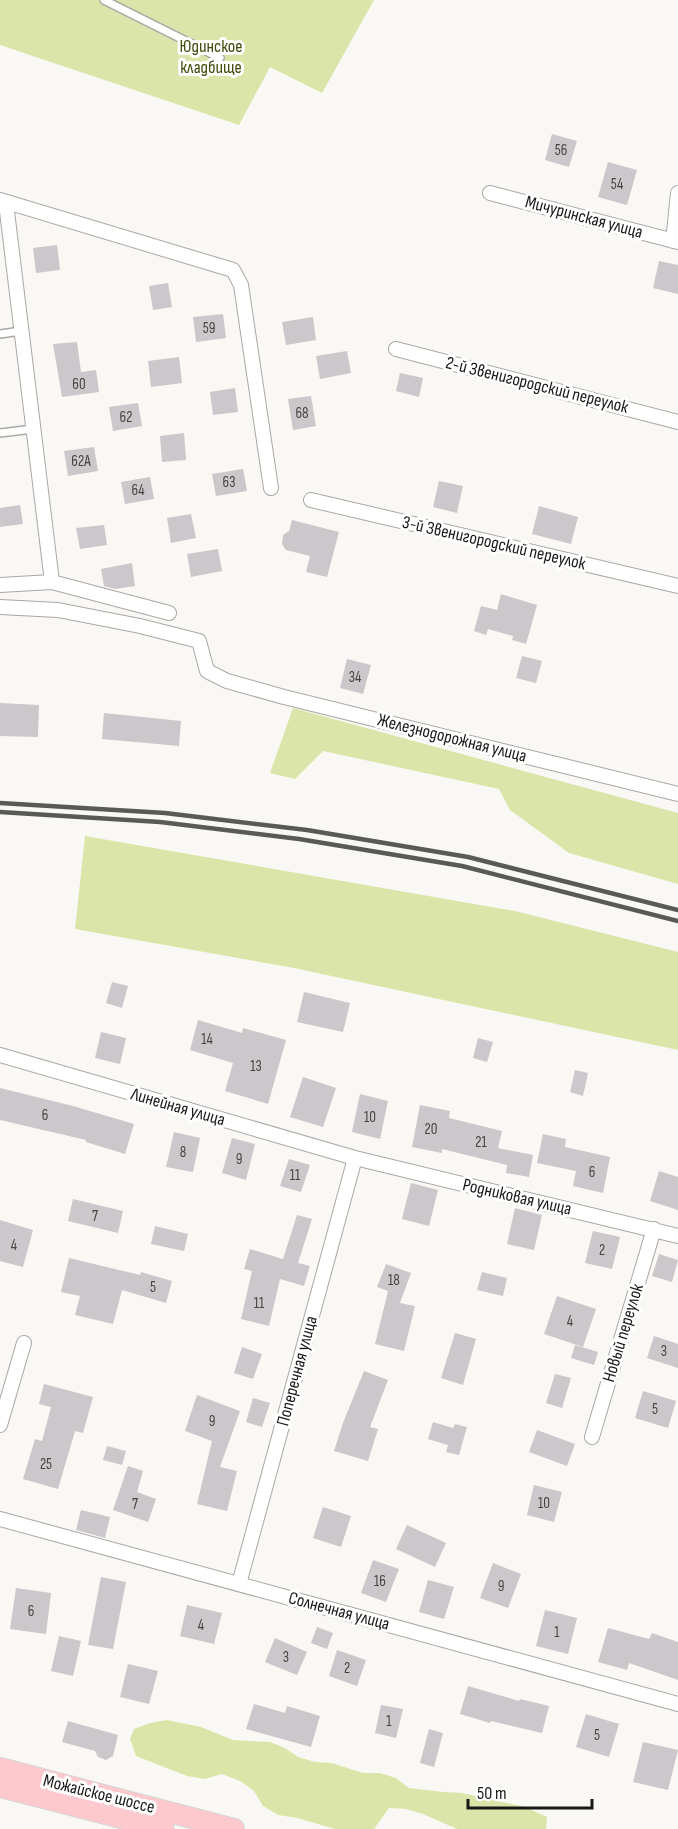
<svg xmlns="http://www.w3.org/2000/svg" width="678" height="1829" viewBox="0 0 678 1829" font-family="'Sofia Sans Condensed',sans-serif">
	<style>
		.green { fill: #dce5a9 }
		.building { fill: #cbc7ca }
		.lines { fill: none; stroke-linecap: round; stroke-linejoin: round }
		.service-casing { stroke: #aaa8a4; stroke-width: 10 }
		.minor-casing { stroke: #aaa8a4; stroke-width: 16 }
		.primary-casing { stroke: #d5d5d5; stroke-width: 22 }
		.service { stroke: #fff; stroke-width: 7 }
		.minor { stroke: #fff; stroke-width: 14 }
		.primary { stroke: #fdc9cd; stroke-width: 20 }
		.rail { stroke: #595956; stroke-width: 4.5 }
		.labels { text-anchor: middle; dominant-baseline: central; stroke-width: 6; stroke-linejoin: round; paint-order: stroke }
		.number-label { font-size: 15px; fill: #454443 }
		.park-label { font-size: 18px; fill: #43490b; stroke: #fff }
		.street-label { font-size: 18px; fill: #181816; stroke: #fff }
	</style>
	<rect width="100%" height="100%" fill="#faf8f4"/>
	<path class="green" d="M 0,0 L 374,0 L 322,93 L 270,67 L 239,125 L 0,45 Z
		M 293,708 L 678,813 L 678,884 L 569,853 L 510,810 L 499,789 L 323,751 L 295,779 L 270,773 Z
		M 85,836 L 515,911 L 678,952 L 678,1050 L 294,968 L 75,929 Z
		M 167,1720 L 201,1727 L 233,1740 L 270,1742 L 285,1748 L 298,1757 L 315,1762 L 332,1763 L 363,1773 L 380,1773 L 396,1778 L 409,1788 L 444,1792 L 462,1793 L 525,1807 L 547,1817 L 546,1829 L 457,1829 L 423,1814 L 406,1809 L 389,1808 L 374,1829 L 335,1829 L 297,1818 L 278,1815 L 263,1806 L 254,1791 L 240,1781 L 222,1774 L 205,1779 L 187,1776 L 136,1756 L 130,1739 L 134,1729 L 150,1723 Z"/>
	<path class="building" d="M 552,134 L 577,141 L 569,167 L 545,160 Z
		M 608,162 L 637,170 L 627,205 L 598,197 Z
		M 57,245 L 60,270 L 36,273 L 33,248 Z
		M 659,261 L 678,265 L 678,294 L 653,288 Z
		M 168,283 L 172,307 L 153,310 L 149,286 Z
		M 223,314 L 226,338 L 196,342 L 193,317 Z
		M 313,317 L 316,340 L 286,345 L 282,322 Z
		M 77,342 L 81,372 L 96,370 L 99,392 L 62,397 L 53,344 Z
		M 347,351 L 351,373 L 320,379 L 316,356 Z
		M 179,357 L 182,383 L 151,387 L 148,361 Z
		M 400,373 L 423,378 L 419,397 L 396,391 Z
		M 235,388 L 238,412 L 213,415 L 210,392 Z
		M 311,396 L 316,426 L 293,430 L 288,399 Z
		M 138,403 L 142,426 L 113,431 L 109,407 Z
		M 184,433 L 186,460 L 162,462 L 160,436 Z
		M 94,447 L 98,471 L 68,476 L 64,451 Z
		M 243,469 L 247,491 L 216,496 L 212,474 Z
		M 150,477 L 154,499 L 125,504 L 121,482 Z
		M 439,481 L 463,486 L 457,513 L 433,507 Z
		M 20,505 L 23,524 L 0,527 L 0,508 Z
		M 539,506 L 578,517 L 571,544 L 532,534 Z
		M 191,514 L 196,538 L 171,543 L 167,518 Z
		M 292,520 L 339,532 L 327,577 L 306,572 L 310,556 L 286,550 L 282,544 L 283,535 L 289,531 Z
		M 104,525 L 107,545 L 80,549 L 76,528 Z
		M 218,549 L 222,571 L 191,577 L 187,554 Z
		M 132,563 L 135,586 L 115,589 L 104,586 L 101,569 Z
		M 501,594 L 537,605 L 526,644 L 512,640 L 513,636 L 488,629 L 486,635 L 474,631 L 481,606 L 497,610 Z
		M 522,656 L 542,661 L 536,683 L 516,678 Z
		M 347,659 L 371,665 L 363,694 L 340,688 Z
		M 0,703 L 39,705 L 38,737 L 0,736 Z
		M 104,713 L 181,721 L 179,746 L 102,739 Z
		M 112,982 L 128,986 L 122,1008 L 106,1003 Z
		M 304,992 L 350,1003 L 343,1032 L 297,1022 Z
		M 198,1020 L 242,1033 L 243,1028 L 286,1040 L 268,1104 L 225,1091 L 233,1063 L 190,1050 Z
		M 101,1032 L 126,1038 L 120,1064 L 95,1058 Z
		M 478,1038 L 493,1042 L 487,1062 L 473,1058 Z
		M 575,1070 L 588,1073 L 583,1096 L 570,1092 Z
		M 303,1077 L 336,1088 L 323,1127 L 290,1117 Z
		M 0,1088 L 73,1106 L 134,1124 L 125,1154 L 86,1142 L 86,1140 L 0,1120 Z
		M 360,1094 L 388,1101 L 380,1139 L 352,1132 Z
		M 420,1105 L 450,1111 L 449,1118 L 502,1131 L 498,1148 L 533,1155 L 529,1177 L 506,1173 L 507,1165 L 442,1149 L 442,1153 L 412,1147 Z
		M 174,1132 L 200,1138 L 193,1172 L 166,1167 Z
		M 543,1134 L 566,1139 L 565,1147 L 610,1157 L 603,1193 L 573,1186 L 576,1171 L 537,1163 Z
		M 232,1138 L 255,1144 L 246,1180 L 222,1173 Z
		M 289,1159 L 310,1165 L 301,1192 L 280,1186 Z
		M 659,1171 L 678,1177 L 678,1210 L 650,1201 Z
		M 411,1183 L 438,1190 L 429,1226 L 402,1219 Z
		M 73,1199 L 123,1211 L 118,1233 L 68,1221 Z
		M 515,1208 L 542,1215 L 534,1250 L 507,1244 Z
		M 297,1215 L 312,1219 L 298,1263 L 310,1266 L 304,1286 L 280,1279 L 269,1326 L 241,1319 L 252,1271 L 244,1269 L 250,1249 L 283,1259 Z
		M 0,1220 L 33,1230 L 23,1267 L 0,1261 Z
		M 155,1226 L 188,1234 L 184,1251 L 151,1244 Z
		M 593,1231 L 620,1237 L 612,1269 L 585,1263 Z
		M 659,1254 L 678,1260 L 672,1282 L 652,1276 Z
		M 69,1258 L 140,1275 L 141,1272 L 172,1281 L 166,1303 L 122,1290 L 113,1324 L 75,1315 L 80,1296 L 61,1292 Z
		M 386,1264 L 411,1273 L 400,1303 L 415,1306 L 404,1351 L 375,1344 L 388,1291 L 377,1287 Z
		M 482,1272 L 507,1278 L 503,1296 L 477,1290 Z
		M 557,1296 L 596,1309 L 583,1347 L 544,1334 Z
		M 455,1333 L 476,1339 L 463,1385 L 441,1378 Z
		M 654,1336 L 678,1344 L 678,1368 L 647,1358 Z
		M 575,1345 L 598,1352 L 594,1365 L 571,1358 Z
		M 242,1347 L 262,1354 L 253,1379 L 234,1373 Z
		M 364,1371 L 388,1380 L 370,1427 L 378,1429 L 368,1461 L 334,1451 L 343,1423 Z
		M 555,1374 L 571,1378 L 562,1408 L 546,1403 Z
		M 44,1384 L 93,1397 L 83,1433 L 75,1431 L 58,1489 L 23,1479 L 35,1439 L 42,1441 L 51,1407 L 39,1404 Z
		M 643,1391 L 676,1401 L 668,1428 L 635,1418 Z
		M 197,1395 L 240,1411 L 220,1467 L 237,1471 L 227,1511 L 197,1504 L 212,1441 L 185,1431 Z
		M 253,1398 L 270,1403 L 262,1427 L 246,1422 Z
		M 433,1422 L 453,1428 L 455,1424 L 467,1427 L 459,1455 L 446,1452 L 448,1445 L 428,1439 Z
		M 537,1430 L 575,1444 L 567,1466 L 529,1452 Z
		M 107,1446 L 126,1451 L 122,1465 L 103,1460 Z
		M 128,1466 L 143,1471 L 137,1492 L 156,1499 L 148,1522 L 113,1510 Z
		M 534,1485 L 562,1492 L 554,1522 L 527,1515 Z
		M 323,1507 L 351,1516 L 341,1547 L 313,1538 Z
		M 81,1510 L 110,1517 L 105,1538 L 76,1530 Z
		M 407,1525 L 446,1543 L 435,1567 L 396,1549 Z
		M 373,1560 L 399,1569 L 386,1602 L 361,1593 Z
		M 493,1563 L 521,1574 L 508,1608 L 480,1598 Z
		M 101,1577 L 126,1582 L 113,1649 L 88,1645 Z
		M 428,1580 L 454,1587 L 444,1619 L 419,1612 Z
		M 16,1588 L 51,1593 L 46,1634 L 10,1629 Z
		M 187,1605 L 222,1613 L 214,1644 L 180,1636 Z
		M 545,1610 L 577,1618 L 568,1654 L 536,1646 Z
		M 317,1627 L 333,1633 L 327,1649 L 311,1643 Z
		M 608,1628 L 649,1639 L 652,1633 L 678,1642 L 678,1680 L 629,1663 L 627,1670 L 598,1662 Z
		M 59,1636 L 81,1641 L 73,1676 L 51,1671 Z
		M 275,1638 L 307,1652 L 297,1675 L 265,1662 Z
		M 337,1650 L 366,1660 L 357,1686 L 329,1676 Z
		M 128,1664 L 158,1671 L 149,1704 L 120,1697 Z
		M 468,1686 L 519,1701 L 520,1699 L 549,1706 L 542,1733 L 491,1721 L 490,1723 L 460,1714 Z
		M 254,1704 L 285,1713 L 287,1706 L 320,1716 L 311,1747 L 246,1729 Z
		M 381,1705 L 403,1709 L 396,1738 L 375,1733 Z
		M 586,1714 L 619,1724 L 609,1757 L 576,1747 Z
		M 68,1721 L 118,1735 L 113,1756 L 106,1760 L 98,1757 L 95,1751 L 62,1742 Z
		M 429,1729 L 443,1733 L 434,1767 L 420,1763 Z
		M 643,1742 L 678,1750 L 668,1790 L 633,1782 Z"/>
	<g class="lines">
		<g class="service-casing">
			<path id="service" d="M 104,0 L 220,58
				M 0,334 L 21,331
				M 0,433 L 33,429"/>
		</g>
		<g class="minor-casing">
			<path id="minor" d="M 490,193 L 678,242
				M 0,200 L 233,270 L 241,285 L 271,488
				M 6,203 L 52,582
				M 673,241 L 678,193
				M 396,349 L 678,422
				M 311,500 L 678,586
				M 0,585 L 52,582 L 169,613
				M 0,607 L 58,610 L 140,626 L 199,641 L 207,671 L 227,681 L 284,697 L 678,794
				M 0,1055 L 355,1158 L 678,1236
				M 0,1425 L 24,1343
				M 592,1437 L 654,1229
				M 0,1519 L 678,1704
				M 239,1584 L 355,1158"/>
		</g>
		<g class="primary-casing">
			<path id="primary" d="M 0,1768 L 234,1829
				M 0,1787 L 164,1829"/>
		</g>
		<use href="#service" class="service"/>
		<use href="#minor" class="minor"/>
		<use href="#primary" class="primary"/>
		<path class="rail" d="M 0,803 L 165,813 L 307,830 L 468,857 L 678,910
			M 0,812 L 160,822 L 299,839 L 462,866 L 678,921"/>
	</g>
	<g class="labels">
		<g class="number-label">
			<text x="561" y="150">56</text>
			<text x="617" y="184">54</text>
			<text x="209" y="328">59</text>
			<text x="79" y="384">60</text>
			<text x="302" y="413">68</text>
			<text x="126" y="417">62</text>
			<text x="81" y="461">62А</text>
			<text x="229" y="482">63</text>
			<text x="138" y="490">64</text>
			<text x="355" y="677">34</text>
			<text x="207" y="1039">14</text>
			<text x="256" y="1066">13</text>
			<text x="45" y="1115">6</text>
			<text x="370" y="1117">10</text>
			<text x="431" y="1129">20</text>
			<text x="481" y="1142">21</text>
			<text x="183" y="1152">8</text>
			<text x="239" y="1159">9</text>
			<text x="592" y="1172">6</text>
			<text x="295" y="1175">11</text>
			<text x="95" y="1216">7</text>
			<text x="14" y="1245">4</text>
			<text x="602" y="1250">2</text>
			<text x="394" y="1280">18</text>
			<text x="153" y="1287">5</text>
			<text x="259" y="1303">11</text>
			<text x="570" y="1321">4</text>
			<text x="664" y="1351">3</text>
			<text x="655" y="1409">5</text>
			<text x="212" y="1421">9</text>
			<text x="46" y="1464">25</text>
			<text x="544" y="1503">10</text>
			<text x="135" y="1504">7</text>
			<text x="380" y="1581">16</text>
			<text x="501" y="1586">9</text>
			<text x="31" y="1611">6</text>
			<text x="201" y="1625">4</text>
			<text x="557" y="1632">1</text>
			<text x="286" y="1657">3</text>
			<text x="347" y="1668">2</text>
			<text x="389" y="1721">1</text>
			<text x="597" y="1735">5</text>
		</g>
		<g class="park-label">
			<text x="211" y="46">Юдинское<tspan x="211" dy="21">кладбище</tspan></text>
		</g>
		<g class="street-label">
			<text transform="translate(584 217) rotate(15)">Мичуринская улица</text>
			<text transform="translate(537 385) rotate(14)">2-й Звенигородский переулок</text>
			<text transform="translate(494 543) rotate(13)">3-й Звенигородский переулок</text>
			<text transform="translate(452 738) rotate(14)">Железнодорожная улица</text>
			<text transform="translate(178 1107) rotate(16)">Линейная улица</text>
			<text transform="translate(517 1197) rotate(13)">Родниковая улица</text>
			<text transform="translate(623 1333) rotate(-73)">Новый переулок</text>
			<text transform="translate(297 1371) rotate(-75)">Поперечная улица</text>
			<text transform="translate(339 1611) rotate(15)">Солнечная улица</text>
			<text transform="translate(99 1794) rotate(14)">Можайское шоссе</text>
		</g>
	</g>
	<path d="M468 1799v9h124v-9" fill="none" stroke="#181816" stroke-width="3"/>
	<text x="477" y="1799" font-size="18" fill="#181816" stroke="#ffffff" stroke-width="4.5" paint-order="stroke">50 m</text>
</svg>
